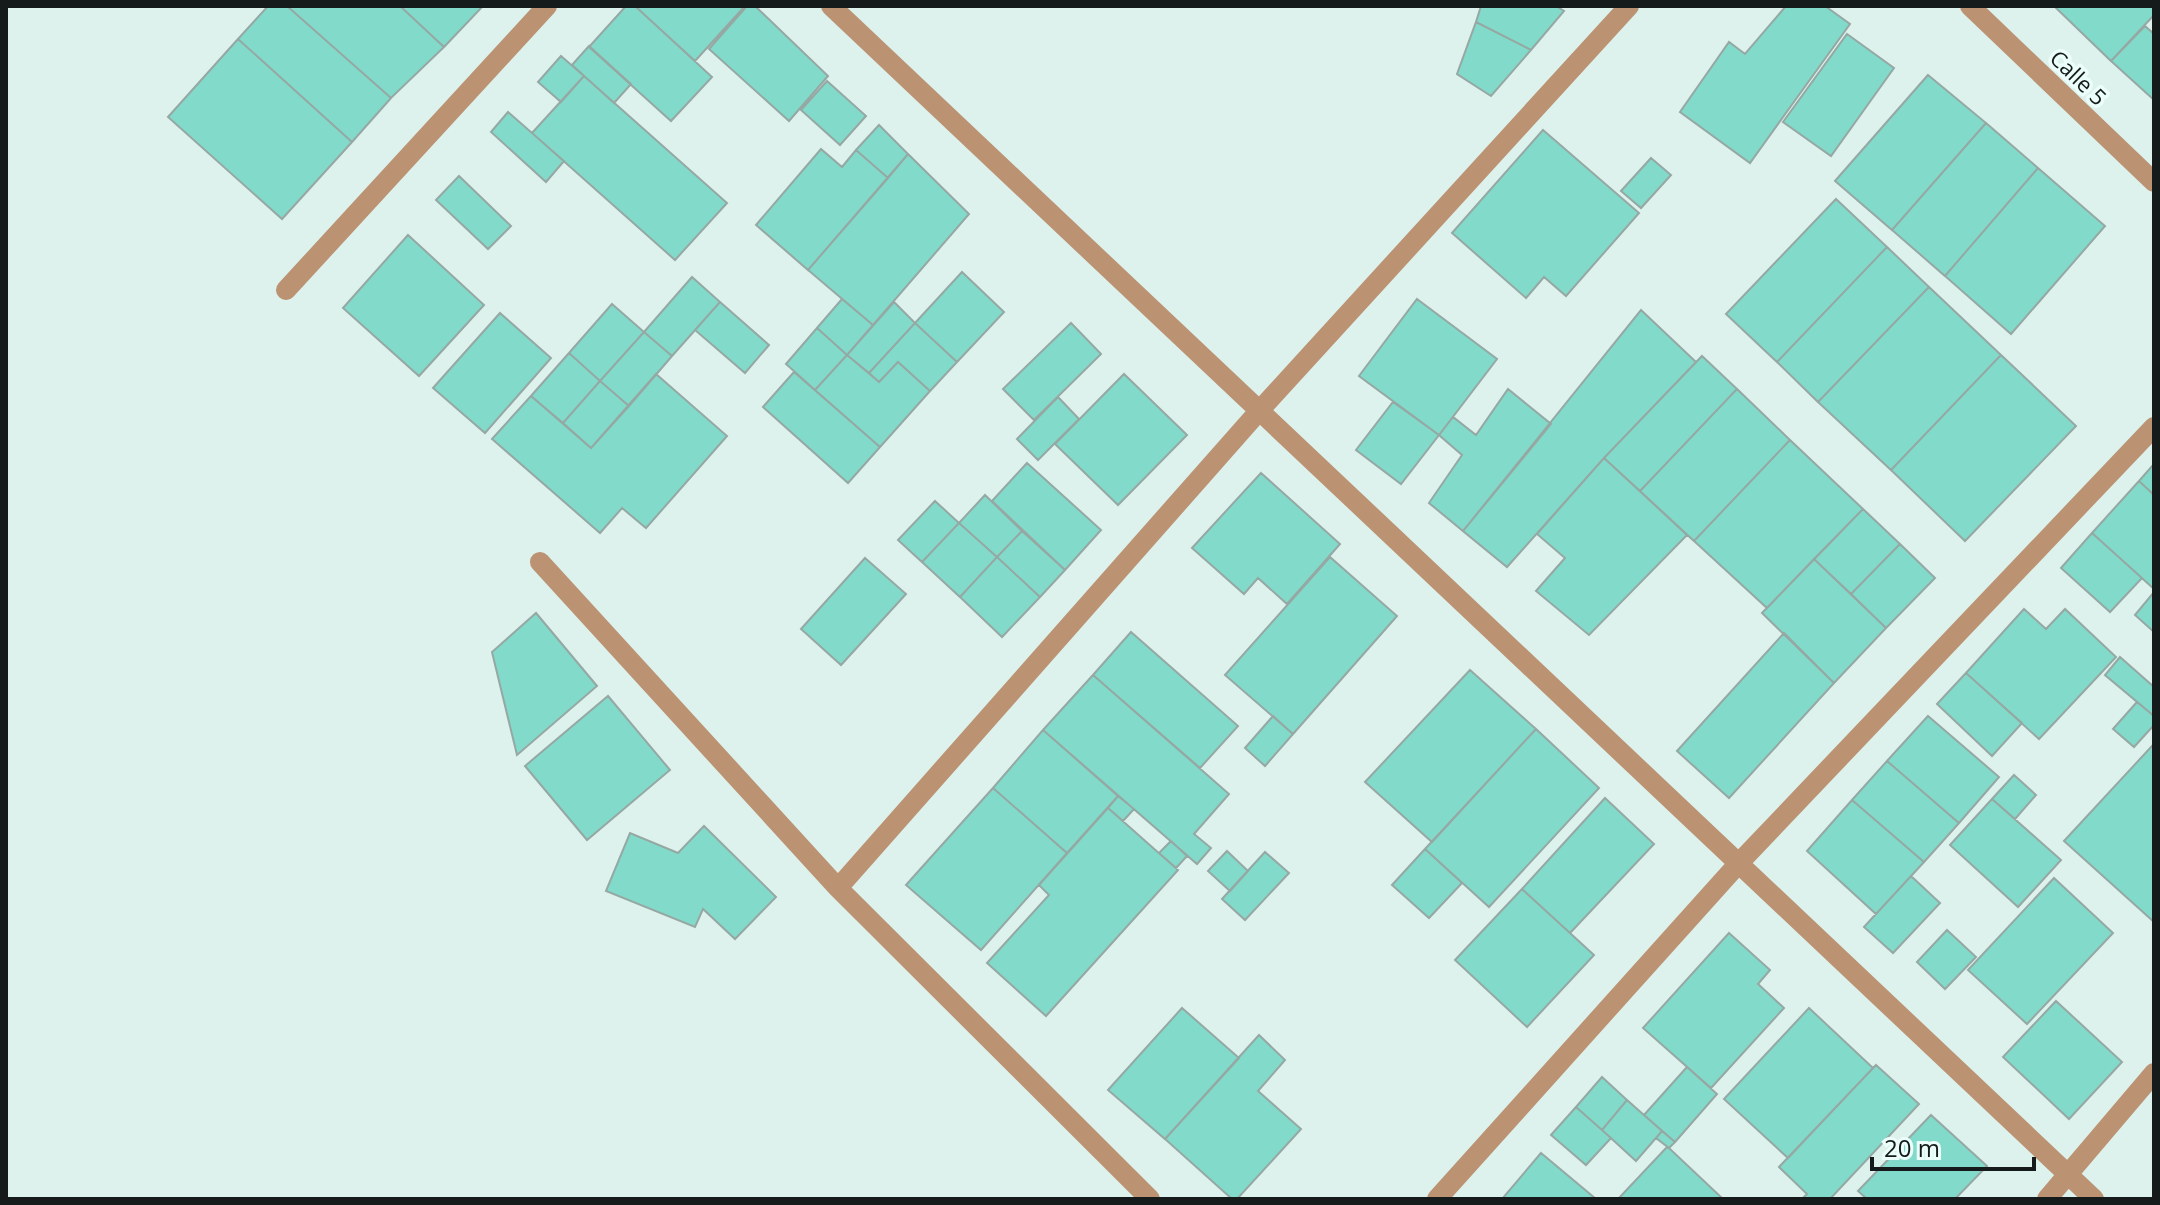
<svg xmlns="http://www.w3.org/2000/svg" width="2160" height="1205" viewBox="0 0 2160 1205" font-family="'Open Sans',sans-serif">
	<style>
		.building { fill: #82dbca; stroke: #95a8a3; stroke-width: 2 }
		.lines { fill: none; stroke-linecap: round; stroke-linejoin: round }
		.minor { stroke: #bb9272; stroke-width: 20 }
		.labels { text-anchor: middle; dominant-baseline: central; stroke-width: 7; stroke-linejoin: round; paint-order: stroke }
		.street-label { font-size: 22px; fill: #141b1a; stroke: #ebfefa }
	</style>
	<rect width="100%" height="100%" fill="#ddf1ed"/>
	<path class="building" d="M 268,6 L 287,6 L 391,98 L 352,142 L 238,39 Z
		M 287,6 L 400,6 L 444,47 L 391,98 Z
		M 400,6 L 483,6 L 444,47 Z
		M 626,6 L 635,6 L 712,77 L 671,121 L 589,47 Z
		M 635,6 L 745,6 L 695,61 Z
		M 747,6 L 755,6 L 828,76 L 789,121 L 709,49 Z
		M 1481,6 L 1556,6 L 1564,11 L 1531,50 L 1476,22 Z
		M 1786,6 L 1825,6 L 1850,24 L 1750,163 L 1680,112 L 1729,42 L 1745,54 Z
		M 2054,6 L 2154,6 L 2154,15 L 2111,61 Z
		M 1476,22 L 1531,50 L 1491,96 L 1457,74 Z
		M 2145,26 L 2154,34 L 2154,100 L 2111,61 Z
		M 1847,34 L 1894,68 L 1831,156 L 1783,122 Z
		M 238,39 L 352,142 L 282,219 L 168,117 Z
		M 589,46 L 631,84 L 614,103 L 572,65 Z
		M 561,56 L 584,76 L 561,102 L 538,82 Z
		M 1928,75 L 1986,123 L 1892,230 L 1835,181 Z
		M 584,76 L 727,203 L 675,260 L 532,133 Z
		M 827,81 L 866,116 L 840,145 L 801,110 Z
		M 508,112 L 564,161 L 546,182 L 491,132 Z
		M 1986,123 L 2038,168 L 1945,276 L 1892,230 Z
		M 879,125 L 908,154 L 888,178 L 856,150 Z
		M 1543,130 L 1639,213 L 1566,296 L 1544,277 L 1526,298 L 1452,233 Z
		M 821,149 L 842,167 L 856,150 L 888,178 L 808,270 L 756,225 Z
		M 908,154 L 969,214 L 873,325 L 808,270 Z
		M 1651,158 L 1671,175 L 1641,208 L 1621,191 Z
		M 2038,168 L 2105,226 L 2011,334 L 1945,276 Z
		M 459,176 L 511,226 L 488,249 L 436,200 Z
		M 1836,199 L 1887,247 L 1777,362 L 1726,314 Z
		M 408,235 L 484,305 L 419,376 L 343,308 Z
		M 1887,247 L 1929,287 L 1818,402 L 1777,362 Z
		M 962,272 L 1004,312 L 957,362 L 915,323 Z
		M 692,277 L 720,302 L 672,356 L 644,332 Z
		M 1929,287 L 2001,355 L 1891,470 L 1818,402 Z
		M 842,299 L 873,325 L 847,355 L 817,328 Z
		M 1417,299 L 1497,359 L 1439,435 L 1359,376 Z
		M 720,302 L 769,345 L 745,373 L 695,330 Z
		M 894,302 L 915,323 L 869,373 L 847,355 Z
		M 612,304 L 644,332 L 600,381 L 569,353 Z
		M 1641,310 L 1696,362 L 1604,458 L 1507,567 L 1463,531 Z
		M 500,313 L 551,358 L 485,433 L 433,388 Z
		M 915,323 L 957,362 L 930,391 L 898,362 L 879,382 L 869,373 Z
		M 1071,323 L 1101,354 L 1034,420 L 1003,389 Z
		M 817,328 L 847,355 L 815,390 L 786,364 Z
		M 644,332 L 672,356 L 629,406 L 600,381 Z
		M 569,353 L 600,381 L 563,423 L 531,396 Z
		M 847,355 L 879,382 L 898,362 L 930,391 L 880,447 L 815,390 Z
		M 2001,355 L 2076,426 L 1965,541 L 1891,470 Z
		M 1702,356 L 1737,389 L 1640,491 L 1604,458 Z
		M 794,372 L 880,447 L 848,483 L 763,407 Z
		M 656,374 L 727,436 L 646,528 L 622,508 L 600,533 L 492,439 L 531,396 L 591,448 Z
		M 1124,374 L 1187,435 L 1118,505 L 1055,444 Z
		M 600,381 L 629,406 L 591,448 L 563,423 Z
		M 1508,389 L 1551,424 L 1463,531 L 1429,503 L 1462,455 L 1439,435 L 1453,417 L 1476,435 Z
		M 1737,389 L 1790,440 L 1694,541 L 1640,491 Z
		M 1058,397 L 1079,419 L 1038,460 L 1017,439 Z
		M 1393,402 L 1439,435 L 1401,484 L 1356,450 Z
		M 1790,440 L 1863,509 L 1767,608 L 1694,541 Z
		M 1604,458 L 1687,535 L 1589,635 L 1536,591 L 1565,558 L 1537,534 Z
		M 1027,463 L 1101,530 L 1065,570 L 992,501 Z
		M 2154,464 L 2154,495 L 2139,481 Z
		M 1261,473 L 1340,544 L 1287,604 L 1258,578 L 1244,594 L 1192,548 Z
		M 2139,481 L 2154,495 L 2154,589 L 2092,533 Z
		M 985,495 L 1022,531 L 997,557 L 959,523 Z
		M 935,501 L 959,523 L 922,562 L 898,540 Z
		M 1863,509 L 1900,544 L 1851,594 L 1814,559 Z
		M 959,523 L 997,557 L 960,597 L 922,562 Z
		M 1022,531 L 1065,570 L 1040,597 L 997,557 Z
		M 2092,533 L 2142,578 L 2110,612 L 2061,568 Z
		M 1900,544 L 1935,578 L 1886,628 L 1851,594 Z
		M 997,557 L 1040,597 L 1002,637 L 960,597 Z
		M 1330,557 L 1397,616 L 1293,734 L 1225,675 Z
		M 865,558 L 906,594 L 841,665 L 801,629 Z
		M 1814,559 L 1886,628 L 1834,683 L 1762,613 Z
		M 2154,592 L 2154,632 L 2135,615 Z
		M 2024,609 L 2046,629 L 2065,609 L 2116,657 L 2039,739 L 1966,673 Z
		M 536,613 L 597,686 L 517,755 L 492,652 Z
		M 1131,632 L 1238,726 L 1200,768 L 1093,675 Z
		M 1784,633 L 1834,683 L 1729,798 L 1677,751 Z
		M 2120,657 L 2154,687 L 2154,716 L 2105,675 Z
		M 1470,670 L 1536,729 L 1432,842 L 1365,782 Z
		M 1966,673 L 2022,723 L 1992,756 L 1937,704 Z
		M 1093,675 L 1229,794 L 1194,834 L 1211,848 L 1197,864 L 1043,730 Z
		M 608,696 L 670,770 L 587,840 L 525,766 Z
		M 2137,702 L 2154,716 L 2154,725 L 2134,747 L 2113,729 Z
		M 1273,716 L 1293,734 L 1265,766 L 1245,748 Z
		M 1928,716 L 1999,777 L 1959,823 L 1887,761 Z
		M 1536,729 L 1599,788 L 1489,907 L 1425,849 Z
		M 1043,730 L 1118,796 L 1067,853 L 993,788 Z
		M 2152,746 L 2154,748 L 2154,922 L 2064,841 Z
		M 1887,761 L 1959,823 L 1924,862 L 1852,800 Z
		M 2014,775 L 2036,795 L 2015,819 L 1992,799 Z
		M 993,788 L 1067,853 L 981,950 L 906,885 Z
		M 1118,796 L 1134,809 L 1123,821 L 1108,808 Z
		M 1605,798 L 1654,844 L 1570,933 L 1522,889 Z
		M 1992,799 L 2061,860 L 2018,907 L 1950,845 Z
		M 1852,800 L 1924,862 L 1876,914 L 1807,851 Z
		M 1108,808 L 1178,870 L 1046,1016 L 987,963 L 1049,895 L 1039,885 Z
		M 704,826 L 776,897 L 735,939 L 703,909 L 695,927 L 606,891 L 630,833 L 678,853 Z
		M 1171,841 L 1187,856 L 1176,868 L 1159,853 Z
		M 1425,849 L 1462,883 L 1429,918 L 1392,885 Z
		M 1227,851 L 1248,871 L 1230,891 L 1208,871 Z
		M 1265,852 L 1289,873 L 1245,920 L 1222,899 Z
		M 1911,876 L 1940,903 L 1893,953 L 1864,927 Z
		M 2054,878 L 2113,933 L 2027,1024 L 1968,970 Z
		M 1522,889 L 1594,955 L 1527,1027 L 1455,960 Z
		M 1947,930 L 1976,957 L 1945,989 L 1917,962 Z
		M 1729,933 L 1770,970 L 1758,984 L 1784,1008 L 1711,1088 L 1643,1028 Z
		M 2056,1001 L 2122,1062 L 2069,1119 L 2003,1057 Z
		M 1182,1008 L 1239,1058 L 1165,1139 L 1108,1090 Z
		M 1809,1008 L 1873,1068 L 1788,1158 L 1724,1099 Z
		M 1259,1035 L 1285,1060 L 1258,1091 L 1301,1129 L 1237,1199 L 1232,1199 L 1165,1139 Z
		M 1876,1065 L 1919,1104 L 1830,1199 L 1802,1199 L 1807,1194 L 1779,1167 Z
		M 1687,1067 L 1717,1094 L 1675,1142 L 1644,1115 Z
		M 1602,1077 L 1627,1100 L 1602,1130 L 1576,1107 Z
		M 1627,1100 L 1662,1131 L 1636,1161 L 1602,1130 Z
		M 1576,1107 L 1611,1138 L 1586,1165 L 1551,1135 Z
		M 1931,1115 L 1987,1166 L 1955,1199 L 1867,1199 L 1858,1191 Z
		M 1662,1131 L 1675,1142 L 1669,1148 L 1656,1138 Z
		M 1667,1147 L 1669,1148 L 1723,1199 L 1618,1199 Z
		M 1541,1153 L 1596,1199 L 1502,1199 Z"/>
	<g class="lines">
		<path class="minor" d="M 831,6 L 2094,1199
			M 1970,6 L 2154,182
			M 286,290 L 547,6
			M 540,562 L 838,888 L 1150,1199
			M 838,888 L 1259,411 L 1629,6
			M 1437,1199 L 1738,864 L 2154,427
			M 2047,1199 L 2154,1073"/>
	</g>
	<g class="labels">
		<g class="street-label">
			<text transform="translate(2079 77) rotate(44)">Calle 5</text>
		</g>
	</g>
	<rect width="2160" height="1205" fill="none" stroke="#141b1a" stroke-width="16"/>
	<path d="M1872 1157v12h162v-12" fill="none" stroke="#141b1a" stroke-width="4"/>
	<text x="1884" y="1157" font-size="24" fill="#141b1a" stroke="#ebfefa" stroke-width="6" paint-order="stroke">20 m</text>
</svg>
